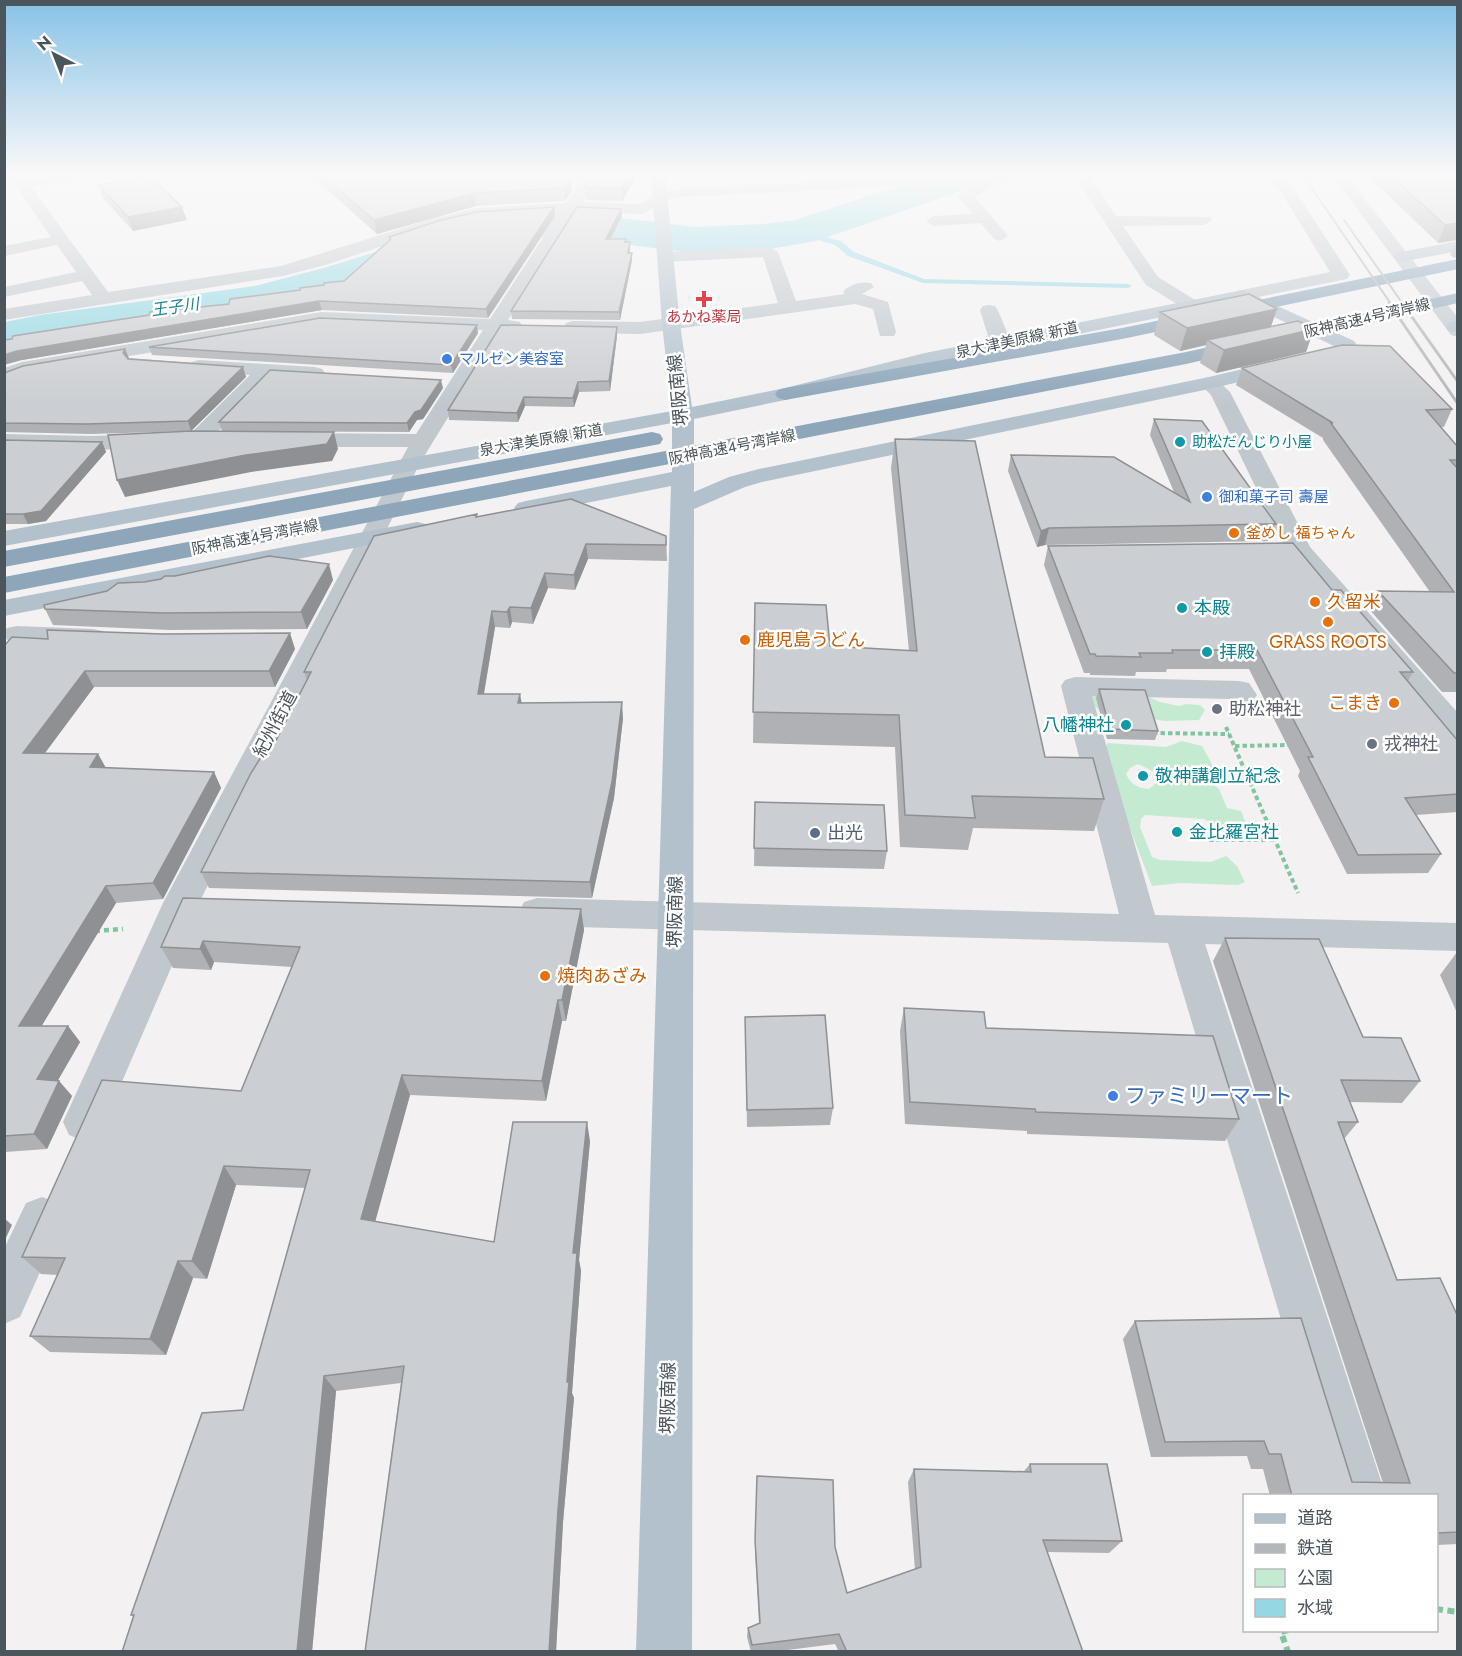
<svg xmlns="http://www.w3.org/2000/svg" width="1462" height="1656" viewBox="0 0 1462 1656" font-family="Jost,'Noto Sans JP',sans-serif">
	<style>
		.green { fill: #c4ebd1 }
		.water { fill: #95d8e4 }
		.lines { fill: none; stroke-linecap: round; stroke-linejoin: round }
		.stream { fill: #95d8e4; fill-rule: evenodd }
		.river { fill: #95d8e4; fill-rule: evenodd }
		.path-far2 { stroke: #7fc69f; stroke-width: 4; stroke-dasharray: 4.5 3; stroke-linecap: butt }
		.path-far1 { stroke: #7fc69f; stroke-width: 4.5; stroke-dasharray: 5 4; stroke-linecap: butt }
		.path { stroke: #7fc69f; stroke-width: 6; stroke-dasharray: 7 4.5; stroke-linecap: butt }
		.minor { fill: #c0c8ce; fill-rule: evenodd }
		.major { fill: #b3c1cc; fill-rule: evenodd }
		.highway { fill: #8da6ba; fill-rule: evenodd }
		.rail-far1 { stroke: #b3b6ba; stroke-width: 2 }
		.rail { stroke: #b3b6ba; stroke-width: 3 }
		.wall { fill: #afb1b5 }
		.shaded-wall { fill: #8e9093 }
		.building { fill: #cbced2; stroke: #8e9093; stroke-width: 1.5 }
		.health-dot { fill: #e0444e; stroke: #fff; stroke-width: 2 }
		.shop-dot { fill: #3f7fe0; stroke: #fff; stroke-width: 2 }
		.culture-dot { fill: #0f9aa8; stroke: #fff; stroke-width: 2 }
		.food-dot { fill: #e8710a; stroke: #fff; stroke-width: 2 }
		.worship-dot { fill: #6b7280; stroke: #fff; stroke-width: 2 }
		.service-dot { fill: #5c6f8a; stroke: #fff; stroke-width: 2 }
		.labels { text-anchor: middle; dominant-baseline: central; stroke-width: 5; stroke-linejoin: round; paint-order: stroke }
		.far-health-label { font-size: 15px; fill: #be3a42; stroke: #fff }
		.far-street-label { font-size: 15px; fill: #4a555c; stroke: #fff }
		.far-shop-label { font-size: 15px; fill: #366cbe; stroke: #fff; text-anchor: start }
		.far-culture-label { font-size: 15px; fill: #0d838f; stroke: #fff; text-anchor: start }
		.far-food-label { font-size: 15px; fill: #c56008; stroke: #fff; text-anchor: start }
		.far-water-label { font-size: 16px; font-style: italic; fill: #1a7f90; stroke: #fff }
		.street-label { font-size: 18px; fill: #4a555c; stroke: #fff }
		.food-label { font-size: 18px; fill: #c56008; stroke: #fff; text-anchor: start }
		.culture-label { font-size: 18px; fill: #0d838f; stroke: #fff; text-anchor: start }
		.worship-label { font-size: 18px; fill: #5b616d; stroke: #fff; text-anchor: start }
		.service-label { font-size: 18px; fill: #4e5e75; stroke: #fff; text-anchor: start }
		.near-shop-label { font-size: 21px; fill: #366cbe; stroke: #fff; text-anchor: start }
	</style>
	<rect width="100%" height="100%" fill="#f3f1f1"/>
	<path class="green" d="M 1091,692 L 1149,697 L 1160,702 L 1179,706 L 1186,704 L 1200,705 L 1205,710 L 1199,720 L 1165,721 L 1099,710 L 1088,699 Z
		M 1182,741 L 1202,746 L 1213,766 L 1208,773 L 1159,774 L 1138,764 L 1130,768 L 1126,774 C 1131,784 1137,788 1149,789 L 1161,779 L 1207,779 L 1219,789 L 1227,808 L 1241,811 L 1245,821 C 1236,831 1226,833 1213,829 L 1208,821 L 1204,819 L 1145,815 L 1141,819 L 1140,827 L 1152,857 L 1160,860 L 1211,862 L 1226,856 L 1237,866 L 1245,882 L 1238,885 L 1180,883 L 1152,886 L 1126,818 L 1104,750 L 1108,743 L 1166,747 Z"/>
	<path class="water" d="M 440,232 L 476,235 L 324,288 L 5,345 L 5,322 L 40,315 L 255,286 L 327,267 Z"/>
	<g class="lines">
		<path class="stream" d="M 801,230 L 841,241 L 854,252 L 924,279 L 1128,284 L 1132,286 L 1128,288 L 923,283 L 848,256 L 835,245 L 798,234 Z"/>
		<path class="river" d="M 936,174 L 993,174 L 987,182 L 816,241 L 764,250 L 695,253 L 572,238 L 530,236 L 474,244 L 430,257 L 415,253 L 408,244 L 415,235 L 453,223 L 530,210 L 572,212 L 695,227 L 764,224 L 795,220 Z"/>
		<path class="path-far2" d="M 1226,727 L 1298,893
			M 1153,733 L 1229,734
			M 1235,746 L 1291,745
			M 1156,775 L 1247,775
			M 1209,840 L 1276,840"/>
		<path class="path-far1" d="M 95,931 L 123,929"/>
		<path class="path" d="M 1436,1609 L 1458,1612
			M 1288,1630 L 1281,1632 L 1288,1652"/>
		<path class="minor" d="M 7,174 L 21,174 L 25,179 L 56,174 L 89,174 L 82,178 L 31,187 L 108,292 L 281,266 L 428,220 L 477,208 L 566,203 L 587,174 L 601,174 L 582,202 L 640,204 L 655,194 L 679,189 L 966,174 L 1055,174 L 1048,178 L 1001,181 L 975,197 L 1008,236 L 1000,241 L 994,239 L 981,223 L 934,226 L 926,221 L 934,216 L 973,214 L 958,196 L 979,182 L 679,197 L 665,200 L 643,214 L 576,212 L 508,320 L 520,322 L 522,326 L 520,330 L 501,331 L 420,463 L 199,903 L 99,1135 L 84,1141 L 69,1135 L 63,1122 L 163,903 L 408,447 L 290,447 L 282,445 L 279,440 L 282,435 L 290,433 L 416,434 L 483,330 L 322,324 L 27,373 L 4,382 L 4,368 L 22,362 L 322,312 L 490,319 L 559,213 L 477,218 L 439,227 L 329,264 L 283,276 L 4,320 L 4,309 L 92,295 L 82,281 L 4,297 L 4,287 L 76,272 L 57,245 L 4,256 L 4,246 L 51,237 Z
			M 1073,174 L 1087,174 L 1116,216 L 1210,217 L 1212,220 L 1204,225 L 1123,226 L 1158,277 L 1197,301 L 1200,305 L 1197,309 L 1185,309 L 1146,285 Z
			M 1265,174 L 1280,174 L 1292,186 L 1350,275 L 1347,279 L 1243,300 L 1237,299 L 1234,295 L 1237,291 L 1330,272 L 1281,192 Z
			M 1331,174 L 1345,174 L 1458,318 L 1458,337 L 1451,335 Z
			M 770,247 L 778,252 L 796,301 L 845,294 L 843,292 C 849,284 862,281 871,283 L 874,287 L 862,294 L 888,302 L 896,332 L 894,336 L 880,336 L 873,309 L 855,304 L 640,334 L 573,333 L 566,331 L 564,327 L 566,323 L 573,321 L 640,322 L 778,303 L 763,257 L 665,262 L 657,257 L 665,252 Z
			M 989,305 L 995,306 C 1003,318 1005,332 1013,343 L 1010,347 L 996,347 L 988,336 L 980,310 L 983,306 Z
			M 199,360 L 315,367 L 322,369 L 325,373 L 322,377 L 315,379 L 272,376 L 206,444 L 198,446 L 190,444 L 187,439 L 190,434 L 250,375 L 192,370 L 189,366 L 192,362 Z
			M 1209,377 L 1216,379 L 1230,392 L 1310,547 L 1458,713 L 1458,743 L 1447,740 L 1286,550 L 1211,395 L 1199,383 L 1202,379 Z
			M 4,434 L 91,436 L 155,434 L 163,436 L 166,441 L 163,446 L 155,448 L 91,450 L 4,448 Z
			M 17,626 L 93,629 L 103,631 L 107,637 L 103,643 L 93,645 L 7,640 L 4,632 L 7,628 Z
			M 1075,677 L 1239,681 L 1249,683 L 1257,695 L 1252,702 L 1242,704 L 1230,699 L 1092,696 L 1155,915 L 1458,923 L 1458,951 L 1205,944 L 1386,1496 L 1334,1496 L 1168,943 L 537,926 L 524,922 L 519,912 L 524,902 L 537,898 L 1119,914 L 1061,686 L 1065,680 Z
			M 42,1197 L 58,1203 L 64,1218 L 20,1317 L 4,1324 L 4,1249 L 26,1203 Z"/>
		<path class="major" d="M 651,174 L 665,174 L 680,324 L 692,407 L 785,388 L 925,353 L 1243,290 L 1354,341 L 1357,345 L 1350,356 L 1209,389 L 762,482 L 745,487 L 694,509 L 692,1652 L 636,1652 L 671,486 L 526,515 L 518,513 L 514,508 L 518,503 L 526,501 L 672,472 L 672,423 L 4,546 L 4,531 L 672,411 L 662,324 ZM 1241,301 L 1336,347 L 1209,377 L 759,469 L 729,477 L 694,492 L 694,419 L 785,400 L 926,365 Z
			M 1458,241 L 1458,251 L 1401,262 L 1393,257 L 1401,252 Z
			M 1458,320 L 1458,332 L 1448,331 L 1446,327 L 1448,323 Z
			M 417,522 L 426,524 L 429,529 L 426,534 L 4,616 L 4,600 Z"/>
		<path class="highway" d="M 1458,259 L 1458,269 L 1122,339 L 785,400 L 778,398 L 775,394 L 778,390 L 785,388 L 1122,328 Z
			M 1458,293 L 1458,303 L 1186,364 L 4,593 L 4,577 L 1186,352 Z
			M 652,432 L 660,434 L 663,439 L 660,444 L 4,567 L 4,551 Z"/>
		<path class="rail-far1" d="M 1302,174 L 1391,304
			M 1344,220 L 1403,304"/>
		<path class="rail" d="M 1389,303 L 1458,404
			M 1402,303 L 1458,382"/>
	</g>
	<path class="wall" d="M 312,174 L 540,174 L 572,191 L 565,201 L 476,206 L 377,234 L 313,177 Z
		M 545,174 L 585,174 L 581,179 Z
		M 594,174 L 634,174 L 635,179 L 622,201 L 586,200 L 585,187 Z
		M 1370,174 L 1458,174 L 1458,257 L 1454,258 L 1450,255 L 1457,240 L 1438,243 L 1369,177 Z
		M 99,185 L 187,220 L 133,231 L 103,198 Z
		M 554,207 L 555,216 L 488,318 L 322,310 L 22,360 L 4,340 L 229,304 L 344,281 L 390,240 L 389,237 Z
		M 621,209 L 622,216 L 610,239 L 630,242 L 630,253 L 632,260 L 620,320 L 512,319 L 511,311 Z
		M 1277,309 L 1271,326 L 1314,329 L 1306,352 L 1216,373 L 1200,363 L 1206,345 L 1180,351 L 1154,335 L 1160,312 Z
		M 617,327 L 617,336 L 610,391 L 579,392 L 574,407 L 525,406 L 518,422 L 449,420 L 448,410 Z
		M 478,333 L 453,373 L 152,355 L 149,347 Z
		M 129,358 L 243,367 L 246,377 L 191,431 L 91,434 L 4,432 L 4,373 Z
		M 1242,368 L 1452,409 L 1444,427 L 1440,427 L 1458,447 L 1458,692 L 1442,692 L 1369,609 L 1378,591 L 1430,592 L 1323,440 L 1323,438 L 1236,385 Z
		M 443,388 L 423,419 L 417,420 L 409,432 L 222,431 L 219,422 Z
		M 1154,419 L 1276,524 L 1269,541 L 1045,545 L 1037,547 L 1008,471 L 1011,455 L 1174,492 L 1150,435 Z
		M 895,439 L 1045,757 L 1104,799 L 1094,831 L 973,828 L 968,850 L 900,847 L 895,747 L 753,743 L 755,603 L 830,646 L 909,651 L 891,468 Z
		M 4,440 L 102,442 L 106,452 L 46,521 L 28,524 L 4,524 Z
		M 477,514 L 477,517 L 666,536 L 667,561 L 588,559 L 575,590 L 548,588 L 533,624 L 512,622 L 510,628 L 495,627 L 484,694 L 522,703 L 623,718 L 614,798 L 592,898 L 209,888 L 201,872 L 269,754 L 307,680 L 304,672 Z
		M 1048,546 L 1332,590 L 1413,672 L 1408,681 L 1458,741 L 1458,812 L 1416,815 L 1441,854 L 1428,873 L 1347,874 L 1298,776 L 1300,771 L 1249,669 L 1167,669 L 1166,672 L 1136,672 L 1135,676 L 1090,675 L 1090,673 L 1084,673 L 1044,565 Z
		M 333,580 L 307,629 L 170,630 L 53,625 L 45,609 Z
		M 163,634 L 295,649 L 275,687 L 94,687 L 45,753 L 98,754 L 106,768 L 214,772 L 221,788 L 163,899 L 116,903 L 41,1026 L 68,1026 L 80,1042 L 58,1080 L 59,1081 L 72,1096 L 47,1149 L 5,1152 L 4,1153 L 4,646 L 48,639 Z
		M 1099,689 L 1158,731 L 1155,740 L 1107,739 L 1096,698 Z
		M 755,802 L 887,851 L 884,869 L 754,866 Z
		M 183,898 L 581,909 L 584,930 L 566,1021 L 562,1021 L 546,1101 L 410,1095 L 375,1221 L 494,1242 L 590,1141 L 579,1260 L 581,1271 L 572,1393 L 574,1398 L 563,1522 L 556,1652 L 365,1652 L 401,1383 L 336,1391 L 312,1652 L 122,1652 L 133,1616 L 131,1615 L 243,1410 L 305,1188 L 236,1185 L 207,1279 L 193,1278 L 166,1355 L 50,1352 L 30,1336 L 58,1275 L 41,1274 L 22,1257 L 241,1091 L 292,967 L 214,962 L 211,970 L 173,968 L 161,947 Z
		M 1225,938 L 1363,1037 L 1420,1081 L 1402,1103 L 1350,1102 L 1358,1122 L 1344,1139 L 1397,1280 L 1458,1317 L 1458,1544 L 1437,1545 L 1437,1496 L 1270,1496 L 1263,1469 L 1251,1469 L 1247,1456 L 1151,1457 L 1123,1339 L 1135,1321 L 1352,1482 L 1383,1483 L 1213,961 Z
		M 1457,952 L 1458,952 L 1458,1015 L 1440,975 Z
		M 904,1008 L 986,1028 L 1239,1119 L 1225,1141 L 1027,1134 L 1027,1131 L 905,1124 L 900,1031 Z
		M 745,1017 L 833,1108 L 830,1125 L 747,1127 Z
		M 1030,1464 L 1122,1541 L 1109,1553 L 1047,1552 L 1083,1652 L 839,1652 L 835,1644 L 772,1652 L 751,1652 L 747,1637 L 748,1628 L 759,1624 L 755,1552 L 757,1476 L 835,1547 L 847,1593 L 915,1570 L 908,1482 L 914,1469 L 1024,1471 Z"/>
	<path class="shaded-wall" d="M 629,174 L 634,174 L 635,179 L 622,201 L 621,188 Z
		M 571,178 L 572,191 L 565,201 L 564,188 Z
		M 475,193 L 476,206 L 377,234 L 374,220 Z
		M 182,207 L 187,220 L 133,231 L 128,217 Z
		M 554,207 L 555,216 L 488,318 L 486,309 Z
		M 621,209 L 622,216 L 607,246 L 606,239 Z
		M 1458,223 L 1457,240 L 1438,243 L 1445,225 Z
		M 632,253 L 632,260 L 620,320 L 619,312 Z
		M 319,301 L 322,310 L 22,360 L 4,365 L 4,355 L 17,351 Z
		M 1277,309 L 1269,332 L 1207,340 L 1206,345 L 1180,351 L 1187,328 Z
		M 477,325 L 478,333 L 453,373 L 451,365 Z
		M 617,327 L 617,336 L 610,391 L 609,381 Z
		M 1314,329 L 1306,352 L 1216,373 L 1224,350 Z
		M 125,349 L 129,358 L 127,362 L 123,353 Z
		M 243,367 L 246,377 L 191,431 L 188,421 Z
		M 441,380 L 443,388 L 423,419 L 417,420 L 409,432 L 407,423 L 415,412 Z
		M 578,382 L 579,392 L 574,407 L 573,398 Z
		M 524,397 L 525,406 L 518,422 L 517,413 Z
		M 334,432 L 338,449 L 332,461 L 251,472 L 125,497 L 117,480 Z
		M 102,442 L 106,452 L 46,521 L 28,524 L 23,514 Z
		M 1049,528 L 1045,545 L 1037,547 L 1041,531 Z
		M 586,544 L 588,559 L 575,590 L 574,575 Z
		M 329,564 L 333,580 L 307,629 L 301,612 Z
		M 545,573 L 548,588 L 533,624 L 531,608 Z
		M 510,607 L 512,622 L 510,628 L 507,612 Z
		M 492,611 L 495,627 L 481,710 L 478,694 Z
		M 290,633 L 295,649 L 275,687 L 269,671 Z
		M 85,671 L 94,687 L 33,769 L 23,753 Z
		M 520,694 L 523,710 L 518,703 Z
		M 622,702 L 623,718 L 614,798 L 592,898 L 590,882 Z
		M 98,754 L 107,770 L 90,767 Z
		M 214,772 L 221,788 L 163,899 L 153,883 Z
		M 106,886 L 116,903 L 32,1042 L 19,1026 Z
		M 581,909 L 584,930 L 566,1021 L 562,1000 Z
		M 203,941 L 214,962 L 211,970 L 200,949 Z
		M 558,1000 L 562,1021 L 546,1101 L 542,1081 Z
		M 68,1026 L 80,1042 L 50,1094 L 37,1079 Z
		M 402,1075 L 410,1095 L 371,1237 L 361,1219 Z
		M 59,1081 L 72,1096 L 47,1149 L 34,1134 Z
		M 587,1122 L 590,1141 L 579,1260 L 581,1271 L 572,1393 L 574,1398 L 563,1522 L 556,1652 L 549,1652 L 558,1510 L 567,1382 L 573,1253 Z
		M 224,1166 L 236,1185 L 207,1279 L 192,1261 Z
		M 4,1218 L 12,1225 L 4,1242 Z
		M 178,1261 L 193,1278 L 166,1355 L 150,1339 Z
		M 324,1376 L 336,1391 L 312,1652 L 297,1652 Z"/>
	<path class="building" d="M 321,174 L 540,174 L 571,178 L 564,188 L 475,193 L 374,220 Z
		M 594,174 L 629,174 L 621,188 L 585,187 Z
		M 1389,174 L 1458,174 L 1458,223 L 1445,225 Z
		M 142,177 L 151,177 L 182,207 L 128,217 L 99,185 Z
		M 554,207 L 486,309 L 319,301 L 17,351 L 4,355 L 4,340 L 12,339 L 13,336 L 149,315 L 150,312 L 229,304 L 230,299 L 300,290 L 300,288 L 324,285 L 324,283 L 344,281 L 391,239 L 389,237 L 438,221 L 476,212 Z
		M 577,207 L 621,209 L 606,239 L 626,239 L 625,242 L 630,242 L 628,253 L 632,253 L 619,312 L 511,311 Z
		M 1249,294 L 1277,309 L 1187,328 L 1160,312 Z
		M 320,318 L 477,325 L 451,365 L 149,347 Z
		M 1298,321 L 1314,329 L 1224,350 L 1207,340 Z
		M 501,325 L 617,327 L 609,381 L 578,382 L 573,398 L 524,397 L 517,413 L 448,410 Z
		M 1342,345 L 1390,346 L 1452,409 L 1426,410 L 1458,447 L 1458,460 L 1450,460 L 1458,469 L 1458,673 L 1454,673 L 1378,591 L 1454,592 L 1330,422 L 1333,423 L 1242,368 Z
		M 125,349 L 123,353 L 128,359 L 243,367 L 188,421 L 87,424 L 4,423 L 4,373 L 23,366 Z
		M 270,370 L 441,380 L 421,410 L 415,412 L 407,423 L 219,422 Z
		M 1154,419 L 1202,421 L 1276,524 L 1049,528 L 1041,531 L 1011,455 L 1114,457 L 1190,502 Z
		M 192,431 L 334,432 L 327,444 L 246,455 L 117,480 L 108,435 Z
		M 895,439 L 975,441 L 1045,757 L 1093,758 L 1104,799 L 972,796 L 975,818 L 905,815 L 899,715 L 753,712 L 755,603 L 826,605 L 830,646 L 917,651 Z
		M 4,440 L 102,442 L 41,511 L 23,514 L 4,514 Z
		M 571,499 L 666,536 L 666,545 L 586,544 L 574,575 L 545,573 L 531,608 L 510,607 L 507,612 L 492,611 L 478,694 L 520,694 L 518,703 L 622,702 L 612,782 L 590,882 L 201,872 L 251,773 L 263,754 L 269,754 L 311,672 L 304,672 L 374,536 L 477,514 L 476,517 Z
		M 1293,543 L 1332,590 L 1341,590 L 1413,672 L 1400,672 L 1458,741 L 1458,794 L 1405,798 L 1441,854 L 1358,855 L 1308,757 L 1313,757 L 1257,650 L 1172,650 L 1173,653 L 1139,653 L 1141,657 L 1096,656 L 1095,654 L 1090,654 L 1048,546 Z
		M 269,556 L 329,564 L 301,612 L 163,613 L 45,609 L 44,605 L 107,591 L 118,583 L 144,582 L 161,579 L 165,576 L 175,576 Z
		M 47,630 L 163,634 L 290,633 L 269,671 L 85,671 L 23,753 L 98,754 L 90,767 L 214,772 L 153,883 L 106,886 L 19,1026 L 68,1026 L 37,1079 L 59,1081 L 34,1134 L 4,1136 L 4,646 L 12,637 L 48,639 Z
		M 1099,689 L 1145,690 L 1158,731 L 1110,729 Z
		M 755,802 L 884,805 L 887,851 L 754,848 Z
		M 183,898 L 581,909 L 562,1000 L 558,1000 L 542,1081 L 402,1075 L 361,1219 L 494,1242 L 513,1122 L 587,1122 L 573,1253 L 577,1253 L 567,1382 L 569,1382 L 558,1510 L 549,1652 L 365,1652 L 404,1366 L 324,1376 L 297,1652 L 122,1652 L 134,1615 L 131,1615 L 202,1413 L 243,1410 L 310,1170 L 224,1166 L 192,1261 L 178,1261 L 150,1339 L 30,1336 L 65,1258 L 22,1257 L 102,1080 L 241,1091 L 300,947 L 203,941 L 200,949 L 161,947 Z
		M 1225,938 L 1319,939 L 1363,1037 L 1401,1038 L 1420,1081 L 1341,1080 L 1358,1122 L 1338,1122 L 1397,1280 L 1440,1278 L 1458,1317 L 1458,1532 L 1437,1533 L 1437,1496 L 1292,1496 L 1281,1454 L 1269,1454 L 1264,1441 L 1165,1442 L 1135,1321 L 1301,1318 L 1352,1482 L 1410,1483 Z
		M 904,1008 L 984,1012 L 986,1028 L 1213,1036 L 1239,1119 L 1036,1112 L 1035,1109 L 910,1102 Z
		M 825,1015 L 833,1108 L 747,1110 L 745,1017 Z
		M 1030,1464 L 1107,1464 L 1122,1541 L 1043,1540 L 1083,1652 L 847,1652 L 839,1634 L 752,1645 L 748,1628 L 760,1623 L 755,1540 L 757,1476 L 833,1480 L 835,1547 L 847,1593 L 921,1567 L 914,1469 L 1031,1472 Z"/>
	<linearGradient id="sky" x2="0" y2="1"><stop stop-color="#87c2e6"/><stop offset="0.43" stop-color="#faf9f9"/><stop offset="1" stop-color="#faf9f9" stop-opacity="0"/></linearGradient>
	<rect width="1462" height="406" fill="url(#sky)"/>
	<path class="health-dot" d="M701 290h6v6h6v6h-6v6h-6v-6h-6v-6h6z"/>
	<g class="shop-dot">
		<circle cx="447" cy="359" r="6"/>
		<circle cx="1207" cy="497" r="6"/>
		<circle cx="1113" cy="1096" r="6"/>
	</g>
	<g class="culture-dot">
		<circle cx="1180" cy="442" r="6"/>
		<circle cx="1182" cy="608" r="6"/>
		<circle cx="1207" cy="652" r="6"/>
		<circle cx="1126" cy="725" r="6"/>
		<circle cx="1143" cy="776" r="6"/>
		<circle cx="1177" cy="832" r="6"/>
	</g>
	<g class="food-dot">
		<circle cx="1234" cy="533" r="6"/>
		<circle cx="1315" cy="602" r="6"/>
		<circle cx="1328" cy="622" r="6"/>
		<circle cx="745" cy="640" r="6"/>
		<circle cx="1394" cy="703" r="6"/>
		<circle cx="545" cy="976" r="6"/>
	</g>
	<g class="worship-dot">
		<circle cx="1217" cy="709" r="6"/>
		<circle cx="1372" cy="744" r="6"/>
	</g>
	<circle class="service-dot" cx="815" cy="833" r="6"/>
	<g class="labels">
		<g class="far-health-label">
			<text x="704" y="317">あかね薬局</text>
		</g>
		<g class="far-street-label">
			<text transform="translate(1367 318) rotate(-13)">阪神高速4号湾岸線</text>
			<text transform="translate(1017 340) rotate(-12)">泉大津美原線 新道</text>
			<text transform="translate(541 440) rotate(-10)">泉大津美原線 新道</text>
			<text transform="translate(732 447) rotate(-11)">阪神高速4号湾岸線</text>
			<text transform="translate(255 537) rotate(-11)">阪神高速4号湾岸線</text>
		</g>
		<g class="far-shop-label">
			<text x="459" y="359">マルゼン美容室</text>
			<text x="1219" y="497">御和菓子司 壽屋</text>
		</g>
		<g class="far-culture-label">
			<text x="1192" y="442">助松だんじり小屋</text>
		</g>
		<g class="far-food-label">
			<text x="1246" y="533">釜めし 福ちゃん</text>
		</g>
		<g class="far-water-label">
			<text transform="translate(175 307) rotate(-8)">王子川</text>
		</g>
		<g class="street-label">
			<text transform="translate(678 390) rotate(-96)">堺阪南線</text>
			<text transform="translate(275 724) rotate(-62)">紀州街道</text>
			<text transform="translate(675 912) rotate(-89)">堺阪南線</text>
			<text transform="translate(668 1398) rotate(-89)">堺阪南線</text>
		</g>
		<g class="food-label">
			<text x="1327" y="602">久留米</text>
			<text x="757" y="640">鹿児島うどん</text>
			<text x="1328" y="642" text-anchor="middle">GRASS ROOTS</text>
			<text x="1382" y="703" text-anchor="end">こまき</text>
			<text x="557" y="976">焼肉あざみ</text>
		</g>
		<g class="culture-label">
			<text x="1194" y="608">本殿</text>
			<text x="1219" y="652">拝殿</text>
			<text x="1114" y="725" text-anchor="end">八幡神社</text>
			<text x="1155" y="776">敬神講創立紀念</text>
			<text x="1189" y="832">金比羅宮社</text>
		</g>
		<g class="worship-label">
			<text x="1229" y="709">助松神社</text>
			<text x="1384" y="744">戎神社</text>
		</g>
		<g class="service-label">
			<text x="827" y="833">出光</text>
		</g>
		<g class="near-shop-label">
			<text x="1125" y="1096">ファミリーマート</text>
		</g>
	</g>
	<rect width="1462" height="1656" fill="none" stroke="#4a555c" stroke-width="12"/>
	<rect x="1243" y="1494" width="195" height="138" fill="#ffffff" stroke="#b7bbbe" stroke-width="1.5"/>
	<rect x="1255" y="1514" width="30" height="9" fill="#b3c1cc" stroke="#b7bbbe" stroke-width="1.5"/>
	<text x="1297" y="1524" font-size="18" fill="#4a555c">道路</text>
	<rect x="1255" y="1544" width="30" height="9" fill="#b3b6ba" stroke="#b7bbbe" stroke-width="1.5"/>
	<text x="1297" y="1554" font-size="18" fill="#4a555c">鉄道</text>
	<rect x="1255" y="1569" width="30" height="18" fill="#c4ebd1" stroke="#b7bbbe" stroke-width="1.5"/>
	<text x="1297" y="1584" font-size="18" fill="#4a555c">公園</text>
	<rect x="1255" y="1599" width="30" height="18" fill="#95d8e4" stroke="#b7bbbe" stroke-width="1.5"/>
	<text x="1297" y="1614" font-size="18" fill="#4a555c">水域</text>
	<g transform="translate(54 54) rotate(318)" stroke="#ffffff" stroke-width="4.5" paint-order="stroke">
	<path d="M0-4.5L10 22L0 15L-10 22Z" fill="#4a555c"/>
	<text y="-9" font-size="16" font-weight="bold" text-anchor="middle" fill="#4a555c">N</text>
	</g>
</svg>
